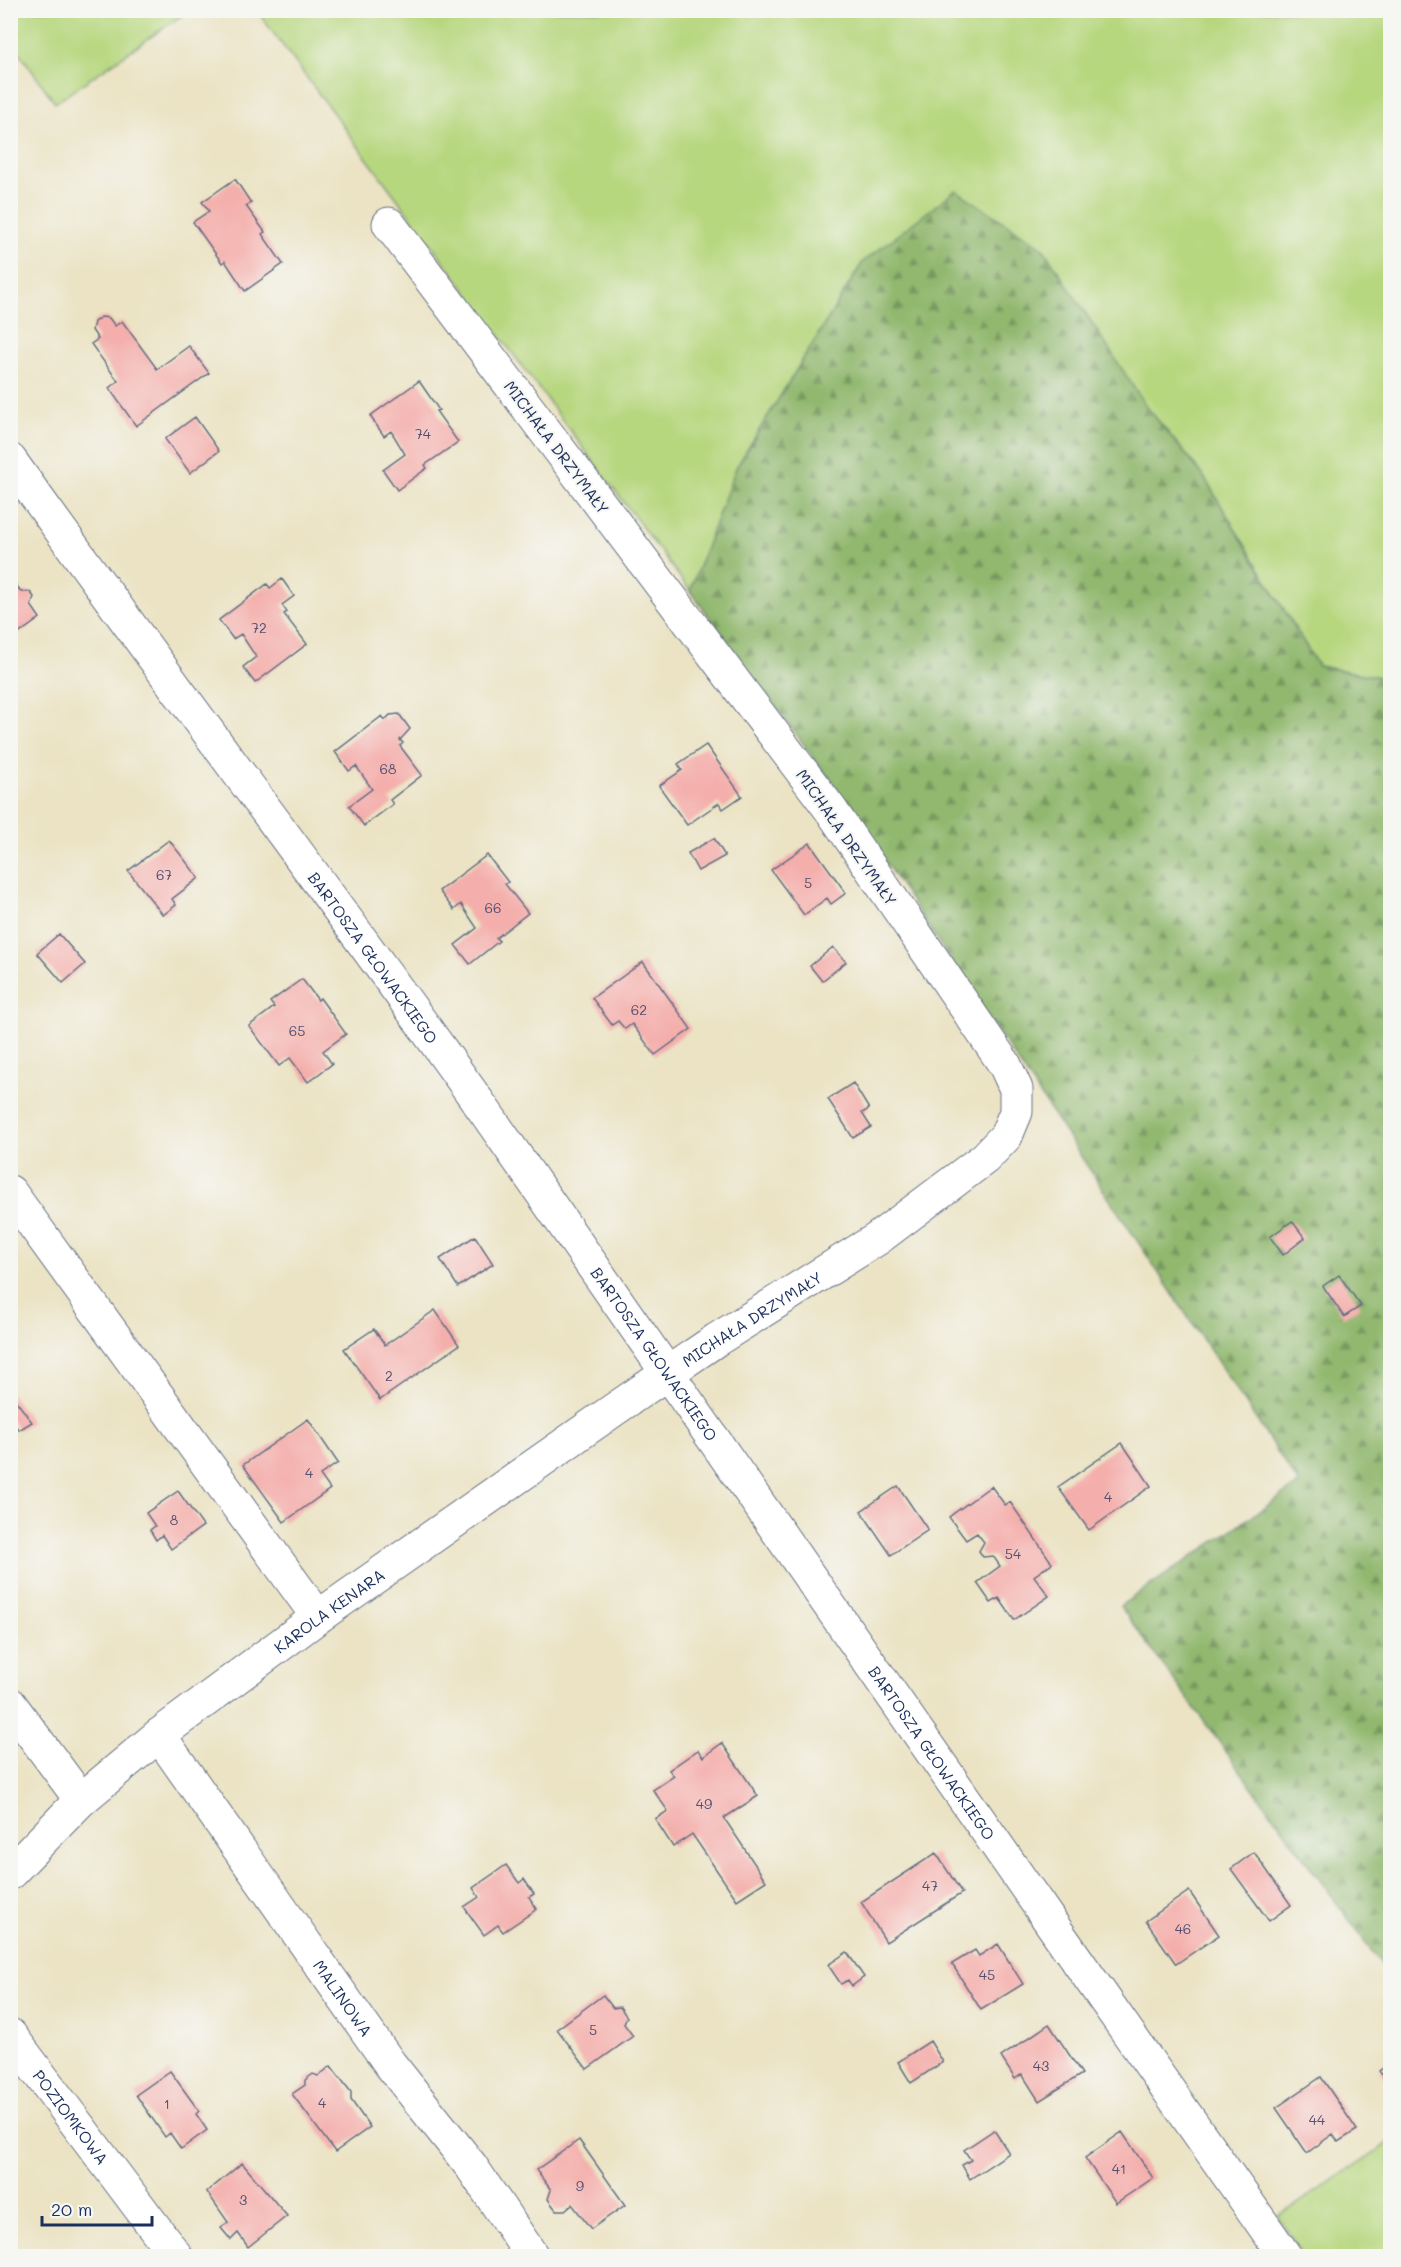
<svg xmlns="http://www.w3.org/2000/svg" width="1401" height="2267" viewBox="0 0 1401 2267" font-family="Mali,sans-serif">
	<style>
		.green { fill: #b7d77f; stroke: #69836e; stroke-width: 1.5 }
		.forest { fill: url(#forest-firs); stroke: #567466; stroke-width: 1.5 }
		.building { fill: #f4aeab }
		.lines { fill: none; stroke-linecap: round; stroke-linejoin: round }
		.minor-casing { stroke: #646e82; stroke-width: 35 }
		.minor { stroke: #fff; stroke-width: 33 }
		.labels { text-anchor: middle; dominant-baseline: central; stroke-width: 4.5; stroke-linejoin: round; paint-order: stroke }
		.number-label { font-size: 14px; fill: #514f71 }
		.street-label { font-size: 16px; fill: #1b2f5e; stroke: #f6f6f2 }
	</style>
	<defs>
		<pattern id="forest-firs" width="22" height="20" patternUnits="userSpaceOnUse" patternTransform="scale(1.5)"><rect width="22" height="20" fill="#91b86e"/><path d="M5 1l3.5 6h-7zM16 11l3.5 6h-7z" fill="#76965e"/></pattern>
	</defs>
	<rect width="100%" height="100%" fill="#f6f6f2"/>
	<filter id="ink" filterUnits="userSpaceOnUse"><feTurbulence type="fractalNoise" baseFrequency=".0167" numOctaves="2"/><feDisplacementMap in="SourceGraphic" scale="12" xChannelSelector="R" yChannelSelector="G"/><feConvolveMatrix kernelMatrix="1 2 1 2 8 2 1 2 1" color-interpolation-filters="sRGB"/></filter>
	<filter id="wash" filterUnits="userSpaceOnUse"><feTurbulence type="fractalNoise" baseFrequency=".008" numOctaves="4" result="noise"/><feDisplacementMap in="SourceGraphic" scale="24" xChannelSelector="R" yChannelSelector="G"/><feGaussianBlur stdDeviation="1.35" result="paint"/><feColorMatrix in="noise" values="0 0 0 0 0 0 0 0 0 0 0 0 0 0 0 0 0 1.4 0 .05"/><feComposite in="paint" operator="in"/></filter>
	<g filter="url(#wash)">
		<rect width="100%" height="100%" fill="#ebe3c4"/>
		<path class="green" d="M 11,10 L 188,10 L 188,11 L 55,103 L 11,41 Z
			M 257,11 L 1390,11 L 1390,679 L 1318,666 L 1202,474 L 1146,406 L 956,191 L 863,262 L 736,468 L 690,591 Z
			M 1390,2142 L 1390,2256 L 1304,2256 L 1278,2217 Z"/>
		<path class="forest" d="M 956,190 L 1043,248 L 1146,406 L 1202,474 L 1318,666 L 1390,679 L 1390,1976 L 1120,1606 L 1299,1484 L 836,788 L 690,591 L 736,468 L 863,262 Z"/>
		<g id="blocks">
			<path class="building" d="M 235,179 L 251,203 L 246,206 L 265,232 L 262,234 L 283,264 L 245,291 L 225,261 L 222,263 L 193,222 L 209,211 L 202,202 Z
				M 101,317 L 109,318 L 115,326 L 122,321 L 157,369 L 189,346 L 209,373 L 136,426 L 109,388 L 118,381 L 91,344 L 98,339 L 92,330 L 94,322 Z
				M 419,381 L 439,410 L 436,411 L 458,442 L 425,465 L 427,468 L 397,490 L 383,470 L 405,454 L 391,431 L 384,436 L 370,416 Z
				M 195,417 L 219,451 L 190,473 L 165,439 Z
				M 12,579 L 21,592 L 30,592 L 34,597 L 31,605 L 40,618 L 10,640 Z
				M 282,579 L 294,596 L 282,605 L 287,612 L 284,614 L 307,644 L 255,683 L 243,667 L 256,657 L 241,634 L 233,639 L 219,620 L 267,584 L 270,588 Z
				M 399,714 L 410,729 L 400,740 L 403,743 L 400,746 L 422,775 L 390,800 L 393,804 L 364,826 L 349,806 L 372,789 L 356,766 L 349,771 L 335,752 L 382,716 L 385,720 L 390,715 Z
				M 706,745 L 742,796 L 723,809 L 719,803 L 687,825 L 659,786 L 682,770 L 678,764 Z
				M 714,838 L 725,856 L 698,871 L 688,853 Z
				M 169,840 L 199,878 L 172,899 L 176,905 L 163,915 L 128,871 Z
				M 810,843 L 846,893 L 831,904 L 827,898 L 804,915 L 771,870 Z
				M 487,855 L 508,882 L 505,884 L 528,913 L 496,938 L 499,941 L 470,964 L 455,945 L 477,928 L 461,904 L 454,910 L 439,891 Z
				M 59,934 L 85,964 L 63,983 L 37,953 Z
				M 833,947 L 846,962 L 822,981 L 810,966 Z
				M 643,962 L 691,1029 L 655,1055 L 632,1024 L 625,1029 L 618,1021 L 612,1025 L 592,998 Z
				M 302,979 L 318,1000 L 320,998 L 346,1034 L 323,1051 L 332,1064 L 308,1082 L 290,1058 L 279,1066 L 249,1026 L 274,1007 L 270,1002 Z
				M 853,1083 L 869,1109 L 862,1113 L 871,1127 L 853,1138 L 828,1099 Z
				M 1292,1221 L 1305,1238 L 1283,1255 L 1270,1237 Z
				M 475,1236 L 493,1264 L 458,1287 L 440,1259 Z
				M 1339,1275 L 1361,1306 L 1344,1317 L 1323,1286 Z
				M 435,1310 L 459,1345 L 380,1400 L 344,1349 L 374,1329 L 385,1345 Z
				M 10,1393 L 32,1422 L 19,1430 L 10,1419 Z
				M 308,1419 L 338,1463 L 320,1475 L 330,1489 L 284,1522 L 243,1465 Z
				M 1122,1443 L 1151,1486 L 1089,1530 L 1058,1487 Z
				M 898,1486 L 928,1530 L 891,1555 L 861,1511 Z
				M 991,1486 L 1005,1505 L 1010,1502 L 1052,1563 L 1034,1576 L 1049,1596 L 1014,1620 L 999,1598 L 991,1603 L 977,1583 L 1000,1566 L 993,1556 L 983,1557 L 979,1551 L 984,1542 L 977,1533 L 966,1540 L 949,1517 Z
				M 178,1491 L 203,1526 L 171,1549 L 162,1535 L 156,1540 L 150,1530 L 155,1526 L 146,1513 Z
				M 722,1743 L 758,1796 L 724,1818 L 766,1881 L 737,1900 L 692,1834 L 673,1847 L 655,1819 L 668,1811 L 653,1790 L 674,1776 L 669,1770 L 698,1750 L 703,1757 Z
				M 1254,1852 L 1291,1905 L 1269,1921 L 1231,1869 Z
				M 936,1853 L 962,1893 L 886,1942 L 861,1902 Z
				M 506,1865 L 519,1883 L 524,1879 L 534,1894 L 529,1897 L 537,1909 L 503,1932 L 498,1925 L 484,1935 L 464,1907 L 479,1897 L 473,1888 Z
				M 1189,1891 L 1219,1935 L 1176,1964 L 1146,1921 Z
				M 998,1944 L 1023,1984 L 981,2010 L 952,1964 L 975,1950 L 979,1956 Z
				M 847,1952 L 864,1977 L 852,1986 L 848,1980 L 841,1984 L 828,1965 Z
				M 603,1995 L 613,2008 L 620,2007 L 627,2017 L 624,2024 L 633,2036 L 587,2069 L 557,2029 Z
				M 1049,2024 L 1082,2074 L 1039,2101 L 1022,2074 L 1015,2079 L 1001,2057 Z
				M 930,2041 L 943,2062 L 911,2083 L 898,2062 Z
				M 1390,2063 L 1390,2086 L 1379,2071 Z
				M 331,2066 L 351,2092 L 351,2100 L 370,2127 L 335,2152 L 292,2094 L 305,2085 L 305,2080 L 313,2074 L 318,2076 Z
				M 170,2071 L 199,2111 L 196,2114 L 207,2130 L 181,2149 L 170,2133 L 165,2137 L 136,2095 Z
				M 1321,2077 L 1357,2130 L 1338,2142 L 1333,2134 L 1307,2153 L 1276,2108 Z
				M 994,2130 L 1009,2153 L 970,2179 L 962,2165 L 971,2160 L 964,2150 Z
				M 1122,2132 L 1153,2178 L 1116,2203 L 1085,2158 Z
				M 579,2140 L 625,2205 L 591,2229 L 572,2204 L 565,2210 L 556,2210 L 548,2199 L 551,2190 L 536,2170 Z
				M 242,2163 L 287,2216 L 248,2247 L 238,2233 L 231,2240 L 221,2228 L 228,2222 L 207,2192 Z"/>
		</g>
	</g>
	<g filter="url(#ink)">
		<use href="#blocks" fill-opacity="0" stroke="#646e82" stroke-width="1.5"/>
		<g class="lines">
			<g class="minor-casing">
				<g id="minor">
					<path id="s1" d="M 10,460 C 167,680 331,894 486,1113 C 755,1493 1016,1877 1285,2256"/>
					<path d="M 10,1192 L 318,1617"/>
					<path d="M 10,1704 L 81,1800"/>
					<path id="s2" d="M 159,1735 L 390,2064 L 471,2166 L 532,2256"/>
					<path id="s3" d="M 10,1873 L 81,1800 L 159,1735 L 318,1617 L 615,1409 L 716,1340 L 877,1239 L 985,1158 L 1006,1136 L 1016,1112 L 1016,1089 L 1005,1065 L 831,810 L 389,224"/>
					<path id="s4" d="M 10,2035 L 176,2256"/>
				</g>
			</g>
			<use href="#minor" class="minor"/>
		</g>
	</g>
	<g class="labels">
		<g class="number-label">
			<text x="423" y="433">74</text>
			<text x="259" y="627">72</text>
			<text x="388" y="768">68</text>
			<text x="164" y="874">67</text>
			<text x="808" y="882">5</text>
			<text x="493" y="907">66</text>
			<text x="639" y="1009">62</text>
			<text x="297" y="1030">65</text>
			<text x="389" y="1375">2</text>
			<text x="309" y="1472">4</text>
			<text x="1108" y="1496">4</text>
			<text x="174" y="1519">8</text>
			<text x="1013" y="1553">54</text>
			<text x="704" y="1803">49</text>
			<text x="930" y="1885">47</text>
			<text x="1183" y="1928">46</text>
			<text x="987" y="1974">45</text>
			<text x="593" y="2029">5</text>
			<text x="1041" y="2065">43</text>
			<text x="322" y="2102">4</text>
			<text x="167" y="2103">1</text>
			<text x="1317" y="2119">44</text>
			<text x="1119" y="2168">41</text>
			<text x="580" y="2185">9</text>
			<text x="243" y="2199">3</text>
		</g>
		<g class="street-label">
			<text transform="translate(557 447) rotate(53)">MICHAŁA DRZYMAŁY</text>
			<text transform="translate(847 837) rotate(55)">MICHAŁA DRZYMAŁY</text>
			<text stroke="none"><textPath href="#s1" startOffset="616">BARTOSZA GŁOWACKIEGO</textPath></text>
			<text stroke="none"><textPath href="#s3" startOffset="928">MICHAŁA DRZYMAŁY</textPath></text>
			<text stroke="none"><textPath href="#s1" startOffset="1102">BARTOSZA GŁOWACKIEGO</textPath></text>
			<text stroke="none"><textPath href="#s3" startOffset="414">KAROLA KENARA</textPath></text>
			<text stroke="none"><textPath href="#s1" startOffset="1588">BARTOSZA GŁOWACKIEGO</textPath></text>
			<text stroke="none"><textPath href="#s2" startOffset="321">MALINOWA</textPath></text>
			<text stroke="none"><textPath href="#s4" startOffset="102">POZIOMKOWA</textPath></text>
		</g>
	</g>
	<rect width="1401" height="2267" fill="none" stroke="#f6f6f2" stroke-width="36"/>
	<path d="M42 2216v9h110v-9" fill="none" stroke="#1b2f5e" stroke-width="3"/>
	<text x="51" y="2216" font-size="18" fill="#1b2f5e" stroke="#f6f6f2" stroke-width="4.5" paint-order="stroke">20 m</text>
</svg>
